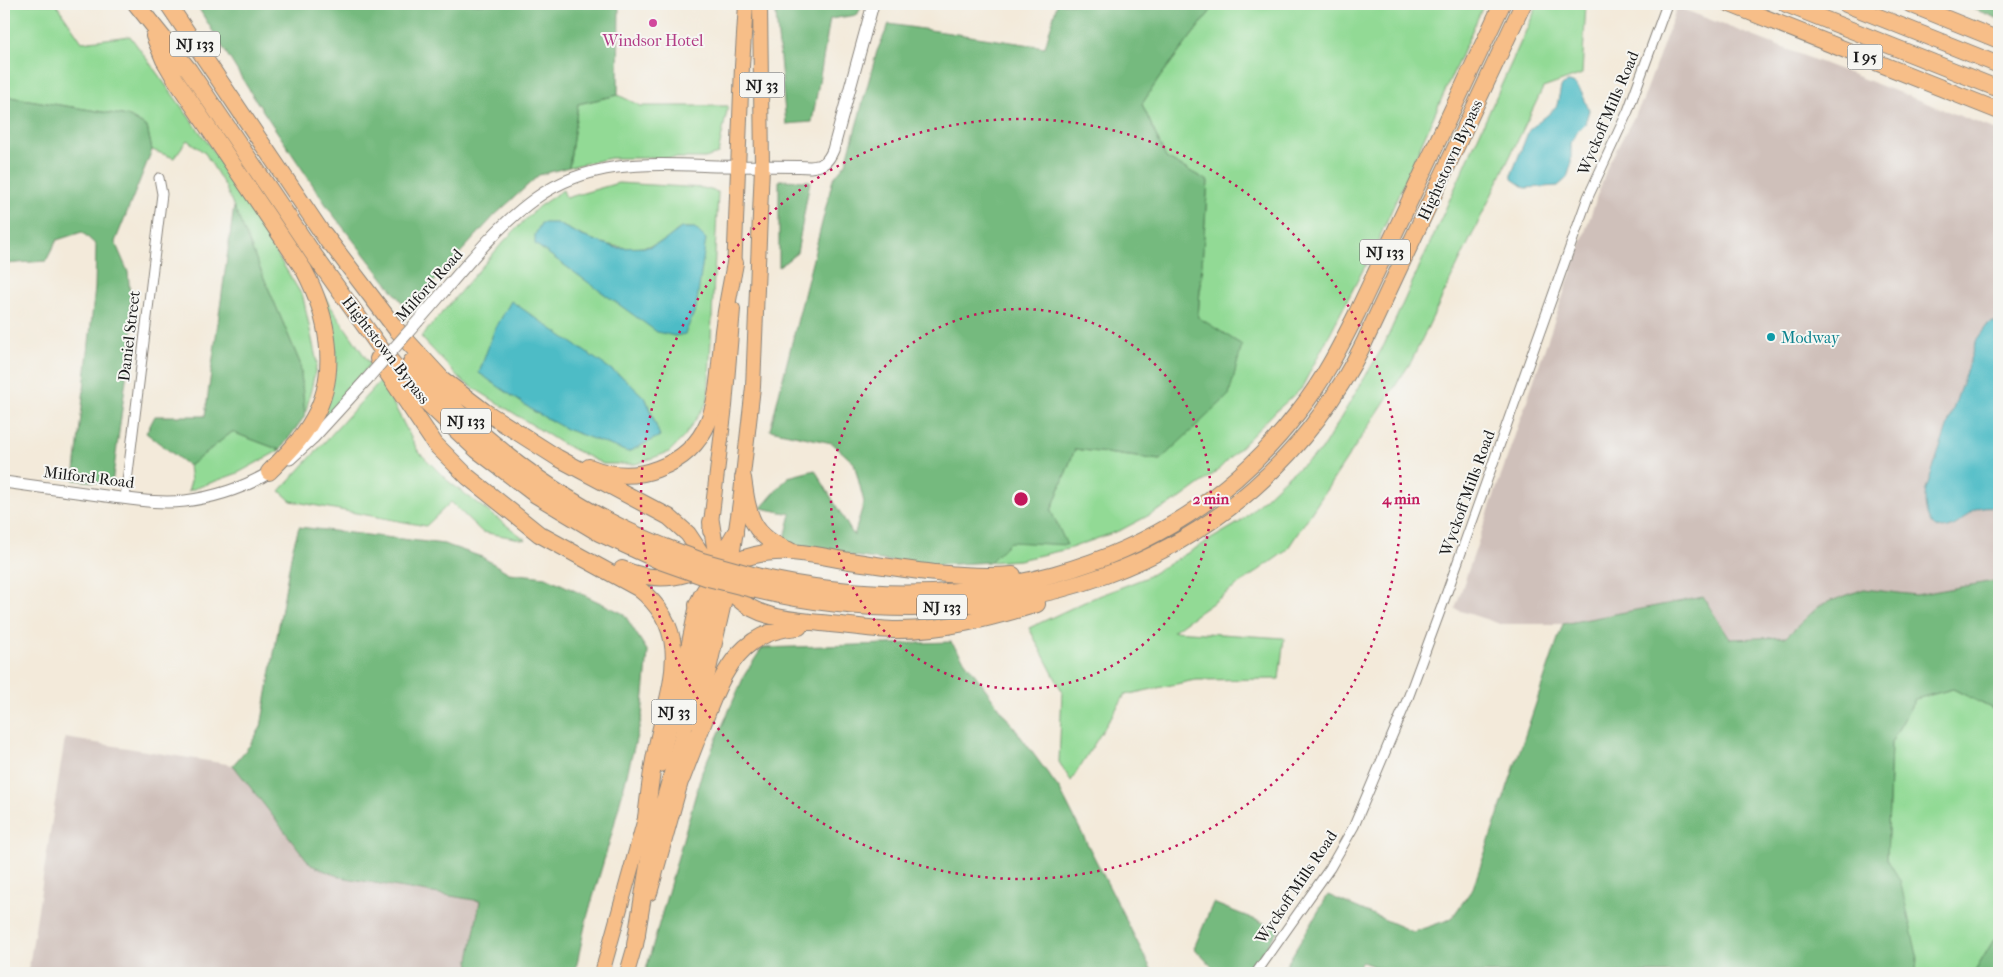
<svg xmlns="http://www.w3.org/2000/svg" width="2003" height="977" viewBox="0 0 2003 977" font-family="'IM FELL French Canon',serif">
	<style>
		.industrial { fill: #cfc0ba }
		.green { fill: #92da95; stroke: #577b58; fill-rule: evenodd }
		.forest { fill: #75ba7e; stroke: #486b4d }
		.water { fill: #4ebcc6; stroke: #356c71 }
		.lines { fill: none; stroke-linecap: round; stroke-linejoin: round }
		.minor-casing { stroke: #88837b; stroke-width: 11 }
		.tertiary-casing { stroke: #88837b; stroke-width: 13 }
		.primary-casing { stroke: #88837b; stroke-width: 16 }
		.trunk-casing { stroke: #88837b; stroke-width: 16 }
		.motorway-casing { stroke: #88837b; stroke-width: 18 }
		.minor { stroke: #fff; stroke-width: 9 }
		.tertiary { stroke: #fff; stroke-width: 11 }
		.primary { stroke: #f7be88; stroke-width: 14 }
		.trunk { stroke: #f7be88; stroke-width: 14 }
		.motorway { stroke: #f7be88; stroke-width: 16 }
		.tertiary-bridge-casing { stroke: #88837b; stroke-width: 13; stroke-linecap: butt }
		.motorway-bridge-casing { stroke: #88837b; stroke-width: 18; stroke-linecap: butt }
		.tertiary-bridge { stroke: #fff; stroke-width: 11 }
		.motorway-bridge { stroke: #f7be88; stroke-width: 16 }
		.ring { fill: none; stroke: #c2185b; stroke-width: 2.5; stroke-dasharray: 2.5 5 }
		.hotel-dot { fill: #d1479c; stroke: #f6f6f2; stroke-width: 2 }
		.culture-dot { fill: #0f9aa8; stroke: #f6f6f2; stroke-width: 2 }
		.labels { text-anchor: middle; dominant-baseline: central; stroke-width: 4; stroke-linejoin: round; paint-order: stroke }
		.shield { fill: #f6f6f2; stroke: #5d5d5c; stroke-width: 1 }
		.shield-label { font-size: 15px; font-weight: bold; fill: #1c1c1c }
		.hotel-label { font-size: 16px; fill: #b23c85; stroke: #f6f6f2 }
		.street-label { font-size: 16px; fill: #1c1c1c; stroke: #f6f6f2 }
		.culture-label { font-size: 16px; fill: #0d838f; stroke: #f6f6f2; text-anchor: start }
		.centre { fill: #c2185b; stroke: #f6f6f2; stroke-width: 2.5 }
		.ring-label { font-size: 15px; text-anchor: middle; font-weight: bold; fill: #c2185b; stroke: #f6f6f2; stroke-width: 4; stroke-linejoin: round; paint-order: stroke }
	</style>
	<rect width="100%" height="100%" fill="#f6f6f2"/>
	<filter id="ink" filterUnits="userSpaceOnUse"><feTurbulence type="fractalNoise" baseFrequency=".02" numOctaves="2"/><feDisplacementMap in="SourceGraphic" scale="10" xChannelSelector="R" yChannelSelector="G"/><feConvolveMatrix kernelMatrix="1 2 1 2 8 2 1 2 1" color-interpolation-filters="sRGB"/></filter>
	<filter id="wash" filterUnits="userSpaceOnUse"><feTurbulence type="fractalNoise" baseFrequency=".0096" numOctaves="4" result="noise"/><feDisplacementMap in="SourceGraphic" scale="20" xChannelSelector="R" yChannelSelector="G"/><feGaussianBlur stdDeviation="1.12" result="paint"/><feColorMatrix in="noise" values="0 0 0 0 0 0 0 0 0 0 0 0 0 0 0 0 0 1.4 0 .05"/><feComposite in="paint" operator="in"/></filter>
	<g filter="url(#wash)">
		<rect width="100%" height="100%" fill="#f3eada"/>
		<path class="industrial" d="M 1677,7 L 1999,131 L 1999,580 L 1916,595 L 1864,589 L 1820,605 L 1786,637 L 1730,639 L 1703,597 L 1563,624 L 1500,624 L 1455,609 L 1608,165 L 1643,100 Z
			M 65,738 L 233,765 L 311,865 L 480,901 L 469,960 L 471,973 L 28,973 Z"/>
		<path class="green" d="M 4,4 L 56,4 L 82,42 L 130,36 L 213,150 L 303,297 L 317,363 L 305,416 L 300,363 L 225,186 L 205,153 L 187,140 L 174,158 L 152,150 L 147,127 L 128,116 L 4,96 Z
			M 1216,4 L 1484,4 L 1376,245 L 1301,389 L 1276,411 L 1215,473 L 1178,500 L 1121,530 L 1068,549 L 1019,560 L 990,562 L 1010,542 L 1051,511 L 1075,449 L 1160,460 L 1242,345 L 1198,318 L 1208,181 L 1166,158 L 1142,104 L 1160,77 Z
			M 1538,4 L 1586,4 L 1582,74 L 1543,88 L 1411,362 L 1286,551 L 1173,631 L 1284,638 L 1279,679 L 1195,680 L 1125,695 L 1071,781 L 1059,762 L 1062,691 L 1029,628 L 1091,599 L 1145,578 L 1240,522 L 1288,476 L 1321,451 L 1384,345 Z
			M 618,95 L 641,106 L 728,106 L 718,154 L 705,158 L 611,158 L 569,167 L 578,104 Z
			M 618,183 L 703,188 L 718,192 L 708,401 L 684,437 L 669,452 L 636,464 L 603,464 L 561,443 L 461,380 L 421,337 L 505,240 L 538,207 L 563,190 L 566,198 ZM 556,223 C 589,240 625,257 662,242 C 669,240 673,232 680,229 C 684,227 691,228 695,229 L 706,239 L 657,332 ZM 499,386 L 646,399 L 651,414 L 551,420 L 535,412 Z
			M 323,295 L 370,364 L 322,422 L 336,354 Z
			M 381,380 L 418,451 L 448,481 L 526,540 L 482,532 L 451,502 L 426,526 L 291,501 L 280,491 Z
			M 232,432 L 280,450 L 238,473 L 188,491 L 191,481 L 189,466 Z
			M 1953,689 L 1999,712 L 1999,868 L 1997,876 L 1999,886 L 1999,931 L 1974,973 L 1916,973 L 1917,955 L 1887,860 L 1891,743 L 1915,699 Z"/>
		<path class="forest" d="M 196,4 L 619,4 L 618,95 L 578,104 L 569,167 L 539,175 L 495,215 L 408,310 L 331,212 L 251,93 Z
			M 775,4 L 863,4 L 857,15 L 830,19 L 812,122 L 786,124 Z
			M 1057,4 L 1216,4 L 1160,77 L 1142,104 L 1166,158 L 1208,181 L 1198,317 L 1242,345 L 1229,395 L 1160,460 L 1075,449 L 1051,511 L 1067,545 L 1010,542 L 990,562 L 924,566 L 783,546 L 791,514 L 761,508 L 788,477 L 815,470 L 854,536 L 864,502 L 854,463 L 832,443 L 770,430 L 833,179 L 846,163 L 877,51 L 889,24 L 1045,47 Z
			M 1961,4 L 1999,4 L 1999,19 Z
			M 4,96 L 128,116 L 147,127 L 152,150 L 115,242 L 128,272 L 133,327 L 112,484 L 74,480 L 95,288 L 96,245 L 82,232 L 57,240 L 46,261 L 4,264 Z
			M 779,180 L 810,181 L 797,253 L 779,267 Z
			M 234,207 L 300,363 L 305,416 L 280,450 L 232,432 L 189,466 L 146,433 L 155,416 L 205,416 Z
			M 299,527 L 444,544 L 482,557 L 509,573 L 546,577 L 624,614 L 648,652 L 642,716 L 612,833 L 586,921 L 575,973 L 471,973 L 469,960 L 480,901 L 340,877 L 311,865 L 233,765 L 250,745 L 261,727 L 292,551 Z
			M 1999,580 L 1999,712 L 1953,689 L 1915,699 L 1891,743 L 1887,859 L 1900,880 L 1917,955 L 1916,973 L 1392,973 L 1362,962 L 1353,973 L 1286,973 L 1284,969 L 1328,895 L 1413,932 L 1451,919 L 1473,888 L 1563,624 L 1703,597 L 1730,639 L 1786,637 L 1820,605 L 1864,589 L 1916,595 Z
			M 951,642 L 1060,790 L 1153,973 L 645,973 L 702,772 L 745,674 L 762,648 Z
			M 1213,903 L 1279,929 L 1248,973 L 1218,973 L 1194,948 Z
			M 1999,931 L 1999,973 L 1974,973 Z"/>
		<path class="water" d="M 1566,82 C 1580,81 1584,99 1589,110 L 1585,124 L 1578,131 L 1571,143 L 1571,165 L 1567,178 L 1558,186 L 1525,188 L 1512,179 L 1512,173 L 1529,130 L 1551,112 L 1557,105 L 1561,87 Z
			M 541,223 L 556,223 L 582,236 L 617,248 L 648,247 L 664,241 L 681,228 L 695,228 L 706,239 L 696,308 L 685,334 L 675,336 L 657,332 L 535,244 L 535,235 Z
			M 511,301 L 625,379 L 646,399 L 660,436 L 628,452 L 566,429 L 535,412 L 479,373 L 494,331 Z
			M 1997,321 L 1999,321 L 1999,508 C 1992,506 1983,506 1976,509 C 1969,511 1964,520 1957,524 C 1930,541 1922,510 1926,489 L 1977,339 L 1988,324 Z"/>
	</g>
	<g filter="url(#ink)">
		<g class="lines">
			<g class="minor-casing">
				<path id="minor" d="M 125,498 L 162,194 L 159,178
					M 1256,973 L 1330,868 L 1354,826 L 1408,698 L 1442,606 L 1588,197 L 1628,111 L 1667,4"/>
			</g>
			<g class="tertiary-casing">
				<path id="tertiary" d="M 418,321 C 455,280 491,230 536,198 C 592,158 655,164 719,166 C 750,166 780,166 810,167 C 823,166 828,162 833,150 L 873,4
					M 290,459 L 313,438 L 367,379
					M 4,482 C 40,487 77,492 113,497 C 137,500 161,504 185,501 C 216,497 249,486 275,469"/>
			</g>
			<g class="primary-casing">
				<path id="primary" d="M 734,273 L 742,66 L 746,4
					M 710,531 L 725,406 L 733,309
					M 697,723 L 728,585 L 740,502 L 753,387 L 762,166 L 760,4"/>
			</g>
			<g class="trunk-casing">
				<path id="trunk" d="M 660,765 L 681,681 L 697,605
					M 650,893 L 682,778
					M 602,973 L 648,808
					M 627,973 L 638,935"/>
			</g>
			<g class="motorway-casing">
				<path id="motorway" d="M 136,4 L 189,70 L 314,255 L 384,353 L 423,399 L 477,450 L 536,495 L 599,533 L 660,561
					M 168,4 L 329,243
					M 1730,4 L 1999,111
					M 1786,4 L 1999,89
					M 1846,4 L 1999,65
					M 1910,4 L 1999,40
					M 154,36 L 164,60 L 174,77 L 304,270 C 328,315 340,373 313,419 C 302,439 285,456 269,472
					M 324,234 L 396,329 L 442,379 L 484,411 L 558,458 L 669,517 L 688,534 L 710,567 L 714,584 L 707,623 L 681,742 L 651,847 L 635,945
					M 378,359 L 435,444 L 468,477 L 539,534 L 638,588 C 697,634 668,689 656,750 C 651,772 649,795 646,818
					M 411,362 C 481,443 565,507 665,547
					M 589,467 C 611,476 634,478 657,469 C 721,446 717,387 723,331 C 726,308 731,285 735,263
					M 743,478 C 748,514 751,537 789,550
					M 711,522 C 715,546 718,579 736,597 C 759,619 792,620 821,623 C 845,625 869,629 893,630 C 943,631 990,618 1037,604
					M 622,569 C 664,587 713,576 735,533
					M 756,576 C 955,622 1171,580 1299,411 C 1323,381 1340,347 1357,313 L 1502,4
					M 752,589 C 994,646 1248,577 1364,343 L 1523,4
					M 697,605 C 708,579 727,561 755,555 C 786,547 819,556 850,561 C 904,569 959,579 1013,575
					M 682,778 C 690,757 698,737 706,716 C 724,669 742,630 799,627"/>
			</g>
			<use href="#minor" class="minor"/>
			<use href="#tertiary" class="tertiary"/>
			<use href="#primary" class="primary"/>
			<use href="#trunk" class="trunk"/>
			<use href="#motorway" class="motorway"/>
			<g class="tertiary-bridge-casing">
				<path id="tertiary-bridge" d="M 367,379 L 418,321"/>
			</g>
			<g class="motorway-bridge-casing">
				<path id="motorway-bridge" d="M 665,547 L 702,561 L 756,576
					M 660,561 L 708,578 L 752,589"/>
			</g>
			<use href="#tertiary-bridge" class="tertiary-bridge"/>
			<use href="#motorway-bridge" class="motorway-bridge"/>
		</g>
	</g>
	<g class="ring">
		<circle cx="1021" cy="499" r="190"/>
		<circle cx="1021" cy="499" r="380"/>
	</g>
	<circle class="hotel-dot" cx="653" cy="23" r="5"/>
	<circle class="culture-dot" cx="1771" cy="337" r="5"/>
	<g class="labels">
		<g class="shield">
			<rect x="170" y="31.5" width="50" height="25" rx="4"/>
			<rect x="1847.5" y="44.5" width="35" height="25" rx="4"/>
			<rect x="739.5" y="72.5" width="45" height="25" rx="4"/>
			<rect x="1360" y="239.5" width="50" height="25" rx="4"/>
			<rect x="441" y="408.5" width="50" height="25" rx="4"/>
			<rect x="917" y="594.5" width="50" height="25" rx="4"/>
			<rect x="651.5" y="699.5" width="45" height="25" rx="4"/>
		</g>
		<g class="shield-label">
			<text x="195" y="44">NJ 133</text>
			<text x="1865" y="57">I 95</text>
			<text x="762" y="85">NJ 33</text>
			<text x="1385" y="252">NJ 133</text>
			<text x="466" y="421">NJ 133</text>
			<text x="942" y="607">NJ 133</text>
			<text x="674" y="712">NJ 33</text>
		</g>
		<g class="hotel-label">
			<text x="653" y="40">Windsor Hotel</text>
		</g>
		<g class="street-label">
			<text transform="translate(1608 113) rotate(-67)">Wyckoff Mills Road</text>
			<text transform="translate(1450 160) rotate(-65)">Hightstown Bypass</text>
			<text transform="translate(429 285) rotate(-48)">Milford Road</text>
			<text transform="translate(129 336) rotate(-83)">Daniel Street</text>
			<text transform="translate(386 350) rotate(52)">Hightstown Bypass</text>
			<text transform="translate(89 477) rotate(7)">Milford Road</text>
			<text transform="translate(1467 493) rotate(-70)">Wyckoff Mills Road</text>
			<text transform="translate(1296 887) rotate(-56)">Wyckoff Mills Road</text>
		</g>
		<g class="culture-label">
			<text x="1781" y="337">Modway</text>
		</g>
	</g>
	<circle cx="1021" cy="499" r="8" class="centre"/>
	<g class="ring-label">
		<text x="1211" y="504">2 min</text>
		<text x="1401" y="504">4 min</text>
	</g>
	<rect width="2003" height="977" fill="none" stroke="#f6f6f2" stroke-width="20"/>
</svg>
